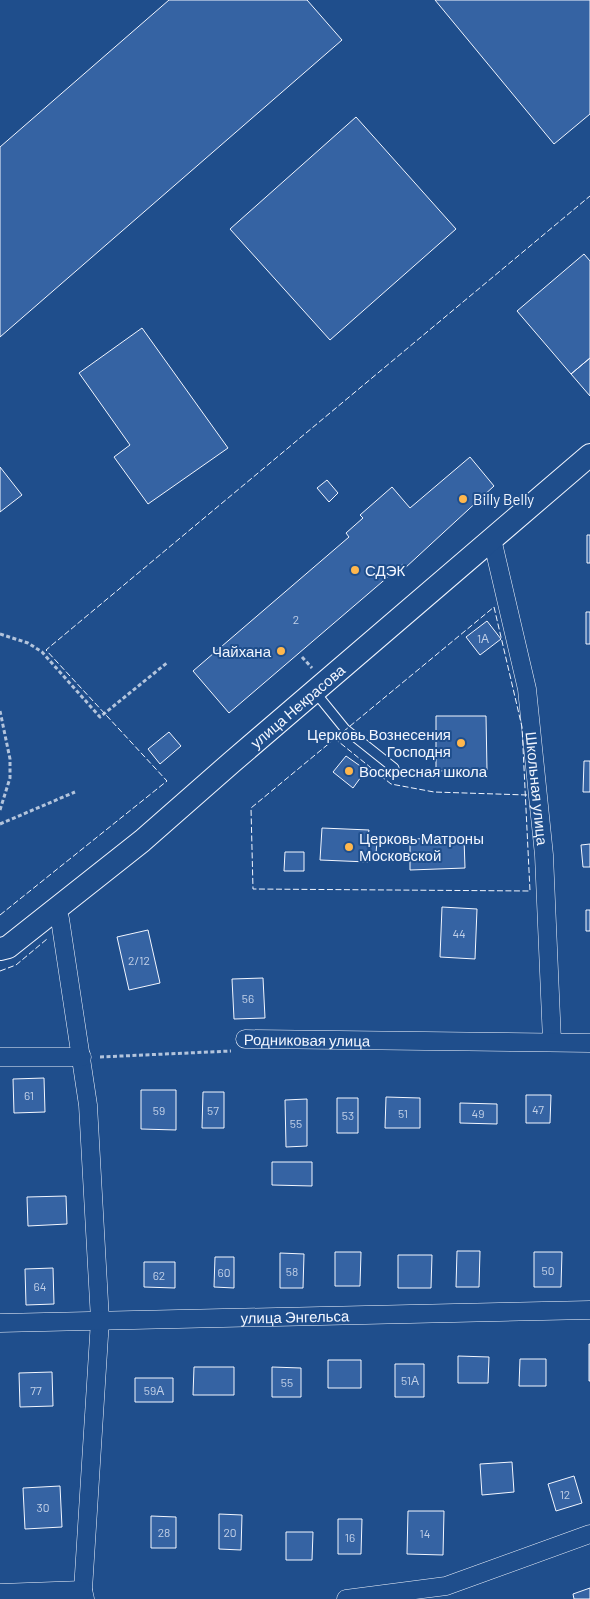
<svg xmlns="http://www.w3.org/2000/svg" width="590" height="1599" viewBox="0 0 590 1599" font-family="Barlow,sans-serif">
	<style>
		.building { fill: #3563a3; stroke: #f2f6ff }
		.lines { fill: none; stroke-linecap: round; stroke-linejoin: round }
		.service-casing { stroke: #f2f6ff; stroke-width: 11 }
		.minor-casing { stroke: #f2f6ff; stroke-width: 19 }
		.tertiary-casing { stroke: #f2f6ff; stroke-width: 24 }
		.path { stroke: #b3c4dc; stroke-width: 3; stroke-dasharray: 4 2.5; stroke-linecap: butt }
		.service { stroke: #1f4e8c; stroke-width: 9 }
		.minor { stroke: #1f4e8c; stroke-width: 18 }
		.tertiary { stroke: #1f4e8c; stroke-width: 22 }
		.fence { stroke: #f2f6ff; stroke-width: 1; stroke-dasharray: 6 2.5; stroke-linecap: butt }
		.poi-dot { fill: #ffb74d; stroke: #1f4e8c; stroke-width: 2 }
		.labels { text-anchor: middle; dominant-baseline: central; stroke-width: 4; stroke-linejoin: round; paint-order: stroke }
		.number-label { font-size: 12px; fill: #c3d1e8 }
		.poi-label { font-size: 15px; fill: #f2f6ff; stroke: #1f4e8c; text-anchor: start }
		.street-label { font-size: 15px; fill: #f2f6ff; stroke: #1f4e8c }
	</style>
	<rect width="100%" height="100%" fill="#1f4e8c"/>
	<path class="building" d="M 169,0 L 307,0 L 342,40 L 0,337 L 0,147 Z
		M 435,0 L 590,0 L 590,114 L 554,144 Z
		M 356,117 L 456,229 L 330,340 L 230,229 Z
		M 584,254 L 590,261 L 590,358 L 571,374 L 517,311 Z
		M 142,328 L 228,448 L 148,504 L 114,457 L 130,445 L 79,373 Z
		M 590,358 L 590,396 L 571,374 Z
		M 470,457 L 494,486 L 405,568 L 403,564 L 229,713 L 193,671 L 349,537 L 346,533 L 363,518 L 360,515 L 392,487 L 410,508 Z
		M 0,467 L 22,495 L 0,512 Z
		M 327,480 L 338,493 L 329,502 L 317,488 Z
		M 587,535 L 590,535 L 590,563 L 587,563 Z
		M 586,612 L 590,612 L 590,644 L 586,644 Z
		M 487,621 L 501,639 L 480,655 L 466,637 Z
		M 436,716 L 486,716 L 487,770 L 436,771 Z
		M 169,732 L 181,746 L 160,764 L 148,749 Z
		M 346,756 L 366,770 L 353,788 L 333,772 Z
		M 584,761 L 590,761 L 590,792 L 583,792 Z
		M 322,828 L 369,830 L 368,836 L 374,836 L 377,841 L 376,854 L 373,857 L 368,857 L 368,862 L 320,860 Z
		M 464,838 L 465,868 L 410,870 L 410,839 Z
		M 590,844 L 590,867 L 583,867 L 581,845 Z
		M 285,852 L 304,852 L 304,871 L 284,871 Z
		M 442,907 L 477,909 L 475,959 L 440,957 Z
		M 586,910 L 590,910 L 590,931 L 586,931 Z
		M 148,930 L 160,983 L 129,990 L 117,937 Z
		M 263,978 L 265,1018 L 234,1019 L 232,979 Z
		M 44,1078 L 45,1112 L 14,1113 L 13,1079 Z
		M 141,1090 L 176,1090 L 176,1130 L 141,1129 Z
		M 203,1092 L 224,1092 L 224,1128 L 202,1128 Z
		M 526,1095 L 551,1095 L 550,1123 L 526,1123 Z
		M 386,1097 L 420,1098 L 420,1128 L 385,1128 Z
		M 337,1098 L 358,1098 L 358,1133 L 337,1133 Z
		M 307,1099 L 307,1146 L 286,1147 L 285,1100 Z
		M 460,1103 L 497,1104 L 497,1124 L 460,1123 Z
		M 272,1162 L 312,1162 L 312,1186 L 272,1185 Z
		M 66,1196 L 67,1224 L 28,1226 L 27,1197 Z
		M 457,1251 L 480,1251 L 479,1287 L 456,1287 Z
		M 335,1252 L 361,1252 L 360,1286 L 335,1286 Z
		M 534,1252 L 562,1252 L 561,1287 L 534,1287 Z
		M 280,1253 L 304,1254 L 303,1288 L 280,1288 Z
		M 398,1255 L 432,1255 L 431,1288 L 398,1288 Z
		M 215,1257 L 234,1257 L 234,1288 L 214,1287 Z
		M 144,1262 L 175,1262 L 175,1288 L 144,1287 Z
		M 53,1268 L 54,1304 L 26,1305 L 25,1269 Z
		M 589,1344 L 590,1344 L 590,1381 L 589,1381 Z
		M 458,1356 L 489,1357 L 488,1383 L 458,1383 Z
		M 520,1359 L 546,1359 L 546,1386 L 519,1386 Z
		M 328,1360 L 361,1360 L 361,1388 L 328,1388 Z
		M 395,1364 L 424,1364 L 424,1397 L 395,1397 Z
		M 194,1367 L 234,1367 L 234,1395 L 193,1395 Z
		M 272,1367 L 301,1368 L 301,1397 L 272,1397 Z
		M 52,1372 L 53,1406 L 20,1407 L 19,1373 Z
		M 135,1378 L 173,1378 L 173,1402 L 135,1402 Z
		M 512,1462 L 514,1492 L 482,1495 L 480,1464 Z
		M 574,1476 L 582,1503 L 556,1511 L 548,1484 Z
		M 60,1486 L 62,1527 L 25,1529 L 23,1488 Z
		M 408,1511 L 444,1511 L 443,1555 L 407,1554 Z
		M 219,1514 L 242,1515 L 241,1550 L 219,1549 Z
		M 151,1516 L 176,1517 L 176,1548 L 151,1548 Z
		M 338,1519 L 362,1519 L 361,1554 L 338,1554 Z
		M 286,1532 L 313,1532 L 312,1560 L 286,1560 Z
		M 590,1588 L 590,1599 L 574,1599 L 573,1594 Z"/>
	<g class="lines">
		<g class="service-casing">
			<path id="service" d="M 315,692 L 345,729 L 394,768"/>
		</g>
		<g class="minor-casing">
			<g id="minor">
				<path id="s1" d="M 492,539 L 527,689 L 544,855 L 552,1041"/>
				<path d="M 56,908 L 60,919 L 88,1105 L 100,1320 L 83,1590 L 85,1599"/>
				<path id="s2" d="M 245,1039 L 590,1043"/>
				<path d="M 0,1057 L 82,1057"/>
				<path id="s3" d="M 0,1323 L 590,1310"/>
				<path d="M 0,1593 L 83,1590"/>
				<path d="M 346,1599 L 446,1586 L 590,1534"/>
			</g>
		</g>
		<g class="tertiary-casing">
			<g id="tertiary">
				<path id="s4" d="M 0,949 L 8,947 L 142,841 L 232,762 L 590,455"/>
			</g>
		</g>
		<path class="path" d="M 0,634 L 28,643 L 42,652 L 100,717 L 168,662
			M 302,657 L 312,668
			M 0,711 L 10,759 L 10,778 L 0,810
			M 0,824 L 75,792
			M 100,1057 L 231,1051"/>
		<use href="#service" class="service"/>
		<use href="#minor" class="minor"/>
		<use href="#tertiary" class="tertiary"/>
		<path class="fence" d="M 494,607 L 522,727 L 530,891 L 253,889 L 251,808 Z
			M 334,738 L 391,784 L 434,792 L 527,795
			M 0,915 L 167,781 L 46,650 L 590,196
			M 0,971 L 16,965 L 47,939"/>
	</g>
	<g class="poi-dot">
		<circle cx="463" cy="499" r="5"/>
		<circle cx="355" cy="570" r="5"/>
		<circle cx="281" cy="651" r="5"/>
		<circle cx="461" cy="743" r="5"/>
		<circle cx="349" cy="771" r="5"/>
		<circle cx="349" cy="847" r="5"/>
	</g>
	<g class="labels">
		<g class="number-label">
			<text x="296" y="619">2</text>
			<text x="483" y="638">1А</text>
			<text x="459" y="933">44</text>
			<text x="139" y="960">2/12</text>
			<text x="248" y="998">56</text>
			<text x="29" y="1095">61</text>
			<text x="538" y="1109">47</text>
			<text x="159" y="1110">59</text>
			<text x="213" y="1110">57</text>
			<text x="403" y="1113">51</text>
			<text x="478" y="1113">49</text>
			<text x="348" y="1115">53</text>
			<text x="296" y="1123">55</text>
			<text x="548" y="1270">50</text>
			<text x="292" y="1271">58</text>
			<text x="224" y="1272">60</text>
			<text x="159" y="1275">62</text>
			<text x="40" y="1286">64</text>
			<text x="410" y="1380">51А</text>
			<text x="287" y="1382">55</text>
			<text x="36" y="1390">77</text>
			<text x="154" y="1390">59А</text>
			<text x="565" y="1494">12</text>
			<text x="43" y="1507">30</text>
			<text x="164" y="1532">28</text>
			<text x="230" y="1532">20</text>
			<text x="425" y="1533">14</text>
			<text x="350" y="1537">16</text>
		</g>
		<g class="poi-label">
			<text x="473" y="499">Billy Belly</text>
			<text x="365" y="570">СДЭК</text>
			<text x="271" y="651" text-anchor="end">Чайхана</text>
			<text x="451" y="734" text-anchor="end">Церковь Вознесения<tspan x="451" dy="17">Господня</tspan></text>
			<text x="359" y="771">Воскресная школа</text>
			<text x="359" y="838">Церковь Матроны<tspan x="359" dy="17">Московской</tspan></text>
		</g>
		<g class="street-label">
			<text stroke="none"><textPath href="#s4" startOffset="385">улица Некрасова</textPath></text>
			<text stroke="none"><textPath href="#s1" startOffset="254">Школьная улица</textPath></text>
			<text stroke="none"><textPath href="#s2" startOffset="62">Родниковая улица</textPath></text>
			<text stroke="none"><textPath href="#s3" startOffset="295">улица Энгельса</textPath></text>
		</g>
	</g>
</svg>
